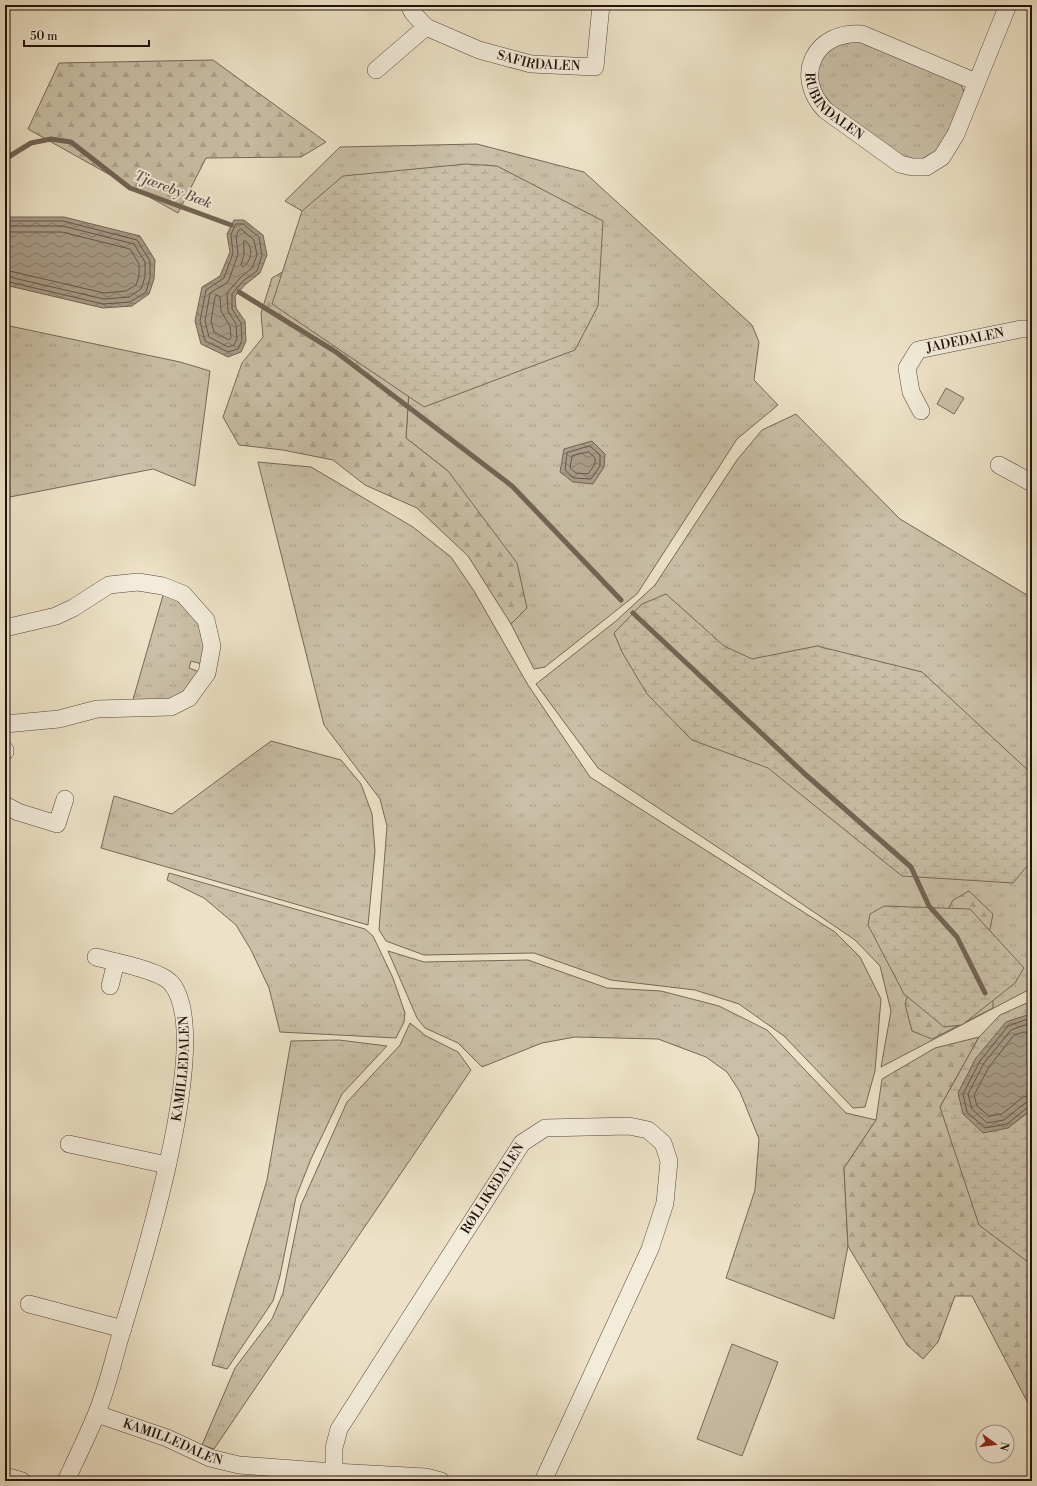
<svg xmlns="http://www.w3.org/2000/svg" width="1037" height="1486" viewBox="0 0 1037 1486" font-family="'Libre Bodoni',serif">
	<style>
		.grass { fill: url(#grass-tufts); stroke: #766859 }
		.forest { fill: url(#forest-firs); stroke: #766859 }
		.wetland { fill: url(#wetland-marsh); stroke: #766859 }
		.park { fill: #cabfa7; stroke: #766859 }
		.water { fill: url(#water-waves); stroke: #726455 }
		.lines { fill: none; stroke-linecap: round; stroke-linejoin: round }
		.shore { stroke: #655649; stroke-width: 1 }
		.stream { stroke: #726455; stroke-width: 5 }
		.street-casing { stroke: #55463a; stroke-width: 18 }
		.street { stroke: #f3ecdb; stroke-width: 17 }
		.labels { text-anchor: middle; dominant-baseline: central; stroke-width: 4; stroke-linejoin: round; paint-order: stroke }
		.street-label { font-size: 13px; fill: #22120b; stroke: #f3ecdb }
		.water-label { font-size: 14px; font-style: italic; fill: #5e5043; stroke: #f3ecdb }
	</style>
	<defs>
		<pattern id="grass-tufts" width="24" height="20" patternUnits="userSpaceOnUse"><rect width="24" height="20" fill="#cabfa7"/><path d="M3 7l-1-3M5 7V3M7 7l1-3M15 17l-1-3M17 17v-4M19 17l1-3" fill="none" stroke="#ada38e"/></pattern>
		<pattern id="forest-firs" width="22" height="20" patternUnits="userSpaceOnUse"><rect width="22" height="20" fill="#cabfa7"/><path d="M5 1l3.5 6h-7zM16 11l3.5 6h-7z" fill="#ada38e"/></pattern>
		<pattern id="wetland-marsh" width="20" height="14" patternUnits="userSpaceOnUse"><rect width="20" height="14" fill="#cabfa7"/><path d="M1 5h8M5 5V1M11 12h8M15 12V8" fill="none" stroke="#ada38e"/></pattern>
		<pattern id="water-waves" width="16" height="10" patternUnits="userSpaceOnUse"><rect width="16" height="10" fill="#a89b87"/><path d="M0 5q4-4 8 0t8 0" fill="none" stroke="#887d6d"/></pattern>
	</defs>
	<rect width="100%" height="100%" fill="#ede2c7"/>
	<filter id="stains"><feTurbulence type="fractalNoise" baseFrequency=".005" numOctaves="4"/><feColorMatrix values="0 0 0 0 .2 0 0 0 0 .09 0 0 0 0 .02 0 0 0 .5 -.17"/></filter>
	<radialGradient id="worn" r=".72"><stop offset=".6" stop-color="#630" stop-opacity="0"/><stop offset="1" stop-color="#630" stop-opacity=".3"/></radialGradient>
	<path class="grass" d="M 855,40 L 960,83 L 963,89 L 964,93 L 945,142 L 932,155 L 921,159 L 905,158 L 835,109 L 819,88 L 817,71 L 824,54 L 840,42 Z
		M 477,144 L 584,172 L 752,325 L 759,342 L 754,380 L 778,405 L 737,439 L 637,594 L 545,667 L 534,669 L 511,624 L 527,608 L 448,471 L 406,438 L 409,390 L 302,211 L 285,201 L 340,147 Z
		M 5,325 L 180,362 L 210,371 L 195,486 L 153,469 L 5,498 Z
		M 796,414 L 900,519 L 1032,598 L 1032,988 L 881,1067 L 891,1011 L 880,966 L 855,940 L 752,870 L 598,768 L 536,684 L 616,621 L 655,585 L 737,460 L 762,430 Z
		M 258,462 L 311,467 L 413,527 L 451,557 L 474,591 L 528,685 L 590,777 L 835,932 L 860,957 L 881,999 L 875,1071 L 865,1107 L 853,1108 L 784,1036 L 739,1004 L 695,990 L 611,980 L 534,953 L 424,955 L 386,941 L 379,930 L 387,826 L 380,799 L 324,725 Z
		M 164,592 C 180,601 199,614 204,634 C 206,643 204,655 202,664 L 191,661 L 189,668 L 199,672 L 182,694 L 170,700 L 132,703 Z
		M 271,741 L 341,760 L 361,784 L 372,814 L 375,851 L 368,925 L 101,848 L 114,796 L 172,814 Z
		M 169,873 L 365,929 L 373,936 L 393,978 L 405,1013 L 404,1022 L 396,1038 L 280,1032 L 269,988 L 251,950 L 236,925 L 204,898 L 167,880 Z
		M 388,951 L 424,962 L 528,960 L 607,988 L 661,991 L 719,1006 L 767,1030 L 846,1113 L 876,1120 L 844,1168 L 848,1246 L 834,1319 L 726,1278 L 755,1190 L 759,1139 L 740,1092 L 727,1072 L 706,1057 L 658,1039 L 575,1037 L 542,1043 L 482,1067 L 458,1043 L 425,1028 L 417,1018 Z
		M 410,1023 L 426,1036 L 458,1052 L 471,1070 L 214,1449 L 202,1445 L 235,1368 L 272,1319 L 283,1293 L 301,1205 L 347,1102 L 400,1045 Z
		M 339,1040 L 387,1046 L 342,1094 L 311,1159 L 296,1197 L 280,1276 L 273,1301 L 227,1369 L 212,1365 L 267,1180 L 291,1041 Z"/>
	<path class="forest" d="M 213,60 L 326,142 L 301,157 L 206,158 L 178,213 L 28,129 L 59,63 Z
		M 296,264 L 409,390 L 406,438 L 448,471 L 517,563 L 527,608 L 511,624 L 468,556 L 417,508 L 365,485 L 333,460 L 283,450 L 239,445 L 223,417 L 242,363 L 263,337 L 261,313 L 272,278 Z
		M 969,891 L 993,914 L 983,962 L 986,986 L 993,1001 L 993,1008 L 932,1039 L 912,1031 L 905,1004 L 916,969 L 953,900 Z
		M 979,1037 L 940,1107 L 1032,1209 L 1032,1411 L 972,1296 L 955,1296 L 938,1342 L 923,1359 L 907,1345 L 848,1246 L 844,1168 L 876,1120 L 882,1079 L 935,1048 Z"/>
	<path class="wetland" d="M 466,164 L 497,166 L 603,221 L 598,306 L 575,350 L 424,407 L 272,304 L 302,211 L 343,176 Z
		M 666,594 L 724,646 L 752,659 L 817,646 L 922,672 L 1032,774 L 1032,860 L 1013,883 L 902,876 L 768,768 L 692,740 L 647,694 L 622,652 L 614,633 L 642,604 Z
		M 884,906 L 970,909 L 1024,968 L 1015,983 L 962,1025 L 944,1027 L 904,994 L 868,925 L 870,914 Z
		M 1029,1002 L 1032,1002 L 1032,1020 L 1027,1015 L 1008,1128 L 1032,1109 L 1032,1265 L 979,1225 L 940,1107 L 979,1037 L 1000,1015 Z"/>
	<path class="park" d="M 946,388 L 964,398 L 954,414 L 937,404 Z
		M 732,1344 L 778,1362 L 742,1456 L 697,1439 Z"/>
	<path class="water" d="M 5,217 L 64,217 L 140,236 L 155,260 L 154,279 L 149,294 L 132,306 L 103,308 L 5,285 Z
		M 234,220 L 244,220 L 263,235 L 267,255 L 260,273 L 246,284 L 235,296 L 236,308 L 245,321 L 246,341 L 241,352 L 228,357 L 201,344 L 195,321 L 202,287 L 220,276 L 230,252 L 227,234 Z
		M 592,441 L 605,454 L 604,467 L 593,484 L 573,482 L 560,472 L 564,449 Z
		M 1027,1015 L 1032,1020 L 1032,1109 L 1008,1128 L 983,1133 L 963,1114 L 958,1093 L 976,1058 L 1006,1022 Z"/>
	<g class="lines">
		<path class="shore" d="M 5,221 L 63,221 L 137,240 L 150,261 L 150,278 L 146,292 L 130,302 L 103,304 L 5,281
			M 236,224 L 243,224 L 259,237 L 262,255 L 257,271 L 243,281 L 232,294 L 232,309 L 241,323 L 242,340 L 238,349 L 228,352 L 205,341 L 200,321 L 206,290 L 224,278 L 233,253 L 231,235 Z
			M 5,226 L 63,226 L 134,244 L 145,262 L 145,277 L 141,289 L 129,297 L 104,299 L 5,276
			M 241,229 L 254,240 L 257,255 L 252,268 L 240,278 L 227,293 L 228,311 L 236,324 L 237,339 L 234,345 L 228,347 L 209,337 L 205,321 L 210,293 L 225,284 L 229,280 L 238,254 L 236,236 L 239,230 Z
			M 5,232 L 62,232 L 130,249 L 139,264 L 139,276 L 136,285 L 126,291 L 104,293 L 5,270
			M 244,241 L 246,241 C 254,248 251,262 243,267 L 241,265 L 244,254 Z
			M 217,295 L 220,297 L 221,311 L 230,326 L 231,338 L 229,340 L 214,332 L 211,321 L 215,297 Z
			M 590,446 L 600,455 L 600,466 L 591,479 L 574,478 L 565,470 L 567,453 Z
			M 589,452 L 595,458 L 595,464 L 588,474 L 576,473 L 570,468 L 572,456 Z
			M 1032,1022 L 1025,1020 L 1008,1026 L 980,1061 L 963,1094 L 967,1112 L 985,1128 L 1007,1124 L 1028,1107 L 1032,1106
			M 1032,1027 L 1024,1025 L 1011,1030 L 984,1063 L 968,1094 L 972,1109 L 987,1123 L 1004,1120 L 1025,1103 L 1032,1101
			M 1032,1033 L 1024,1032 L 1014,1035 L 989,1067 L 974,1095 L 977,1106 L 989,1116 L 1002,1114 L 1023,1097 L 1032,1095"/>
		<path class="stream" d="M 5,159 L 31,143 L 51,139 L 71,142 L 130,188 L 231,225
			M 239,292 L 336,352 L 512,486 L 621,600
			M 633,613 L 806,775 L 911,867 L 929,906 L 957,937 L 985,993"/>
		<g class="street-casing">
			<g id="street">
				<path id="s1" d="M 409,5 L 413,13 L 426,27 L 479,50 L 531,64 L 595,67 L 601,5"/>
				<path d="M 376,70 L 426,27"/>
				<path id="s2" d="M 976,82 L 862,34 C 816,30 792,75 825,110 L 900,164 L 912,167 L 926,167 L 942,157 L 956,134 L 1008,5"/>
				<path id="s3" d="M 921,411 L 911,392 L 907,368 L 918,350 L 1021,329 L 1032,329"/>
				<path d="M 999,465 L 1032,483"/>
				<path d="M 5,628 L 56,616 L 73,608 L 109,585 L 138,582 L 163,586 L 183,594 L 206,620 L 212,646 L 207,673 L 189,698 L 171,707 L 97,709 L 59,719 L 5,724"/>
				<path d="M 5,750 L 5,752"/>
				<path d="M 5,805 L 18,812 L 57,824 L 65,799"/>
				<path d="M 110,986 L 116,962"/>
				<path d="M 69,1144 L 167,1165"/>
				<path d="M 29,1304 L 123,1329"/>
				<path id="s4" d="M 97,1414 L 167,1438 L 210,1458 L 239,1465 L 334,1472 L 426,1477 L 441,1481"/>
				<path id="s5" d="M 334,1472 L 334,1448 L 339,1429 L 522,1143 L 545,1128 L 629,1126 L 648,1130 L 663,1143 L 669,1161 L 665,1203 L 650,1249 L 543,1481"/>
				<path d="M 5,1476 L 22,1481"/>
				<path id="s6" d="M 66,1481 C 76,1459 87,1437 96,1415 C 107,1389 113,1361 121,1334 C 141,1269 214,1038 172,984 C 161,970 114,962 96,957"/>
			</g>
		</g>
		<use href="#street" class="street"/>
	</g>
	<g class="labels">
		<g class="street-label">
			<text stroke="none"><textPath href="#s1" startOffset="147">SAFIRDALEN</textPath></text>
			<text stroke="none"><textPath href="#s2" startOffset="240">RUBINDALEN</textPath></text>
			<text stroke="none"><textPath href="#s3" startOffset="115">JADEDALEN</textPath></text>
			<text stroke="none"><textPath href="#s6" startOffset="430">KAMILLEDALEN</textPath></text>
			<text stroke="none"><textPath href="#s5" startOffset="329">RØLLIKEDALEN</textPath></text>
			<text stroke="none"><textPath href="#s4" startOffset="81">KAMILLEDALEN</textPath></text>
		</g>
		<g class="water-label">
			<text transform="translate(173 190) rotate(21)">Tjæreby Bæk</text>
		</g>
	</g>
	<rect width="1037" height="1486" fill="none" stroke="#ede2c7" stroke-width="20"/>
	<rect x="6" y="6" width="1025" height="1474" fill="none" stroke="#22120b" stroke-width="2"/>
	<rect x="10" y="10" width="1017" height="1466" fill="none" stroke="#22120b"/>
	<g transform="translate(995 1444) rotate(104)"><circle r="19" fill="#f3ecdb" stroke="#9f9588"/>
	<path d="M0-3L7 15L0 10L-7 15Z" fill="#8f2418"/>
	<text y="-6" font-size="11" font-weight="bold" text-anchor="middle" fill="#22120b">N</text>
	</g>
	<path d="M24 40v6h125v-6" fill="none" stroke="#22120b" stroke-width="2"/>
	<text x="30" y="40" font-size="12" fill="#22120b" stroke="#f3ecdb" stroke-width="3" paint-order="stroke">50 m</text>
	<rect width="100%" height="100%" filter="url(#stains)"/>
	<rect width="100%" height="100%" fill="url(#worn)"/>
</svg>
